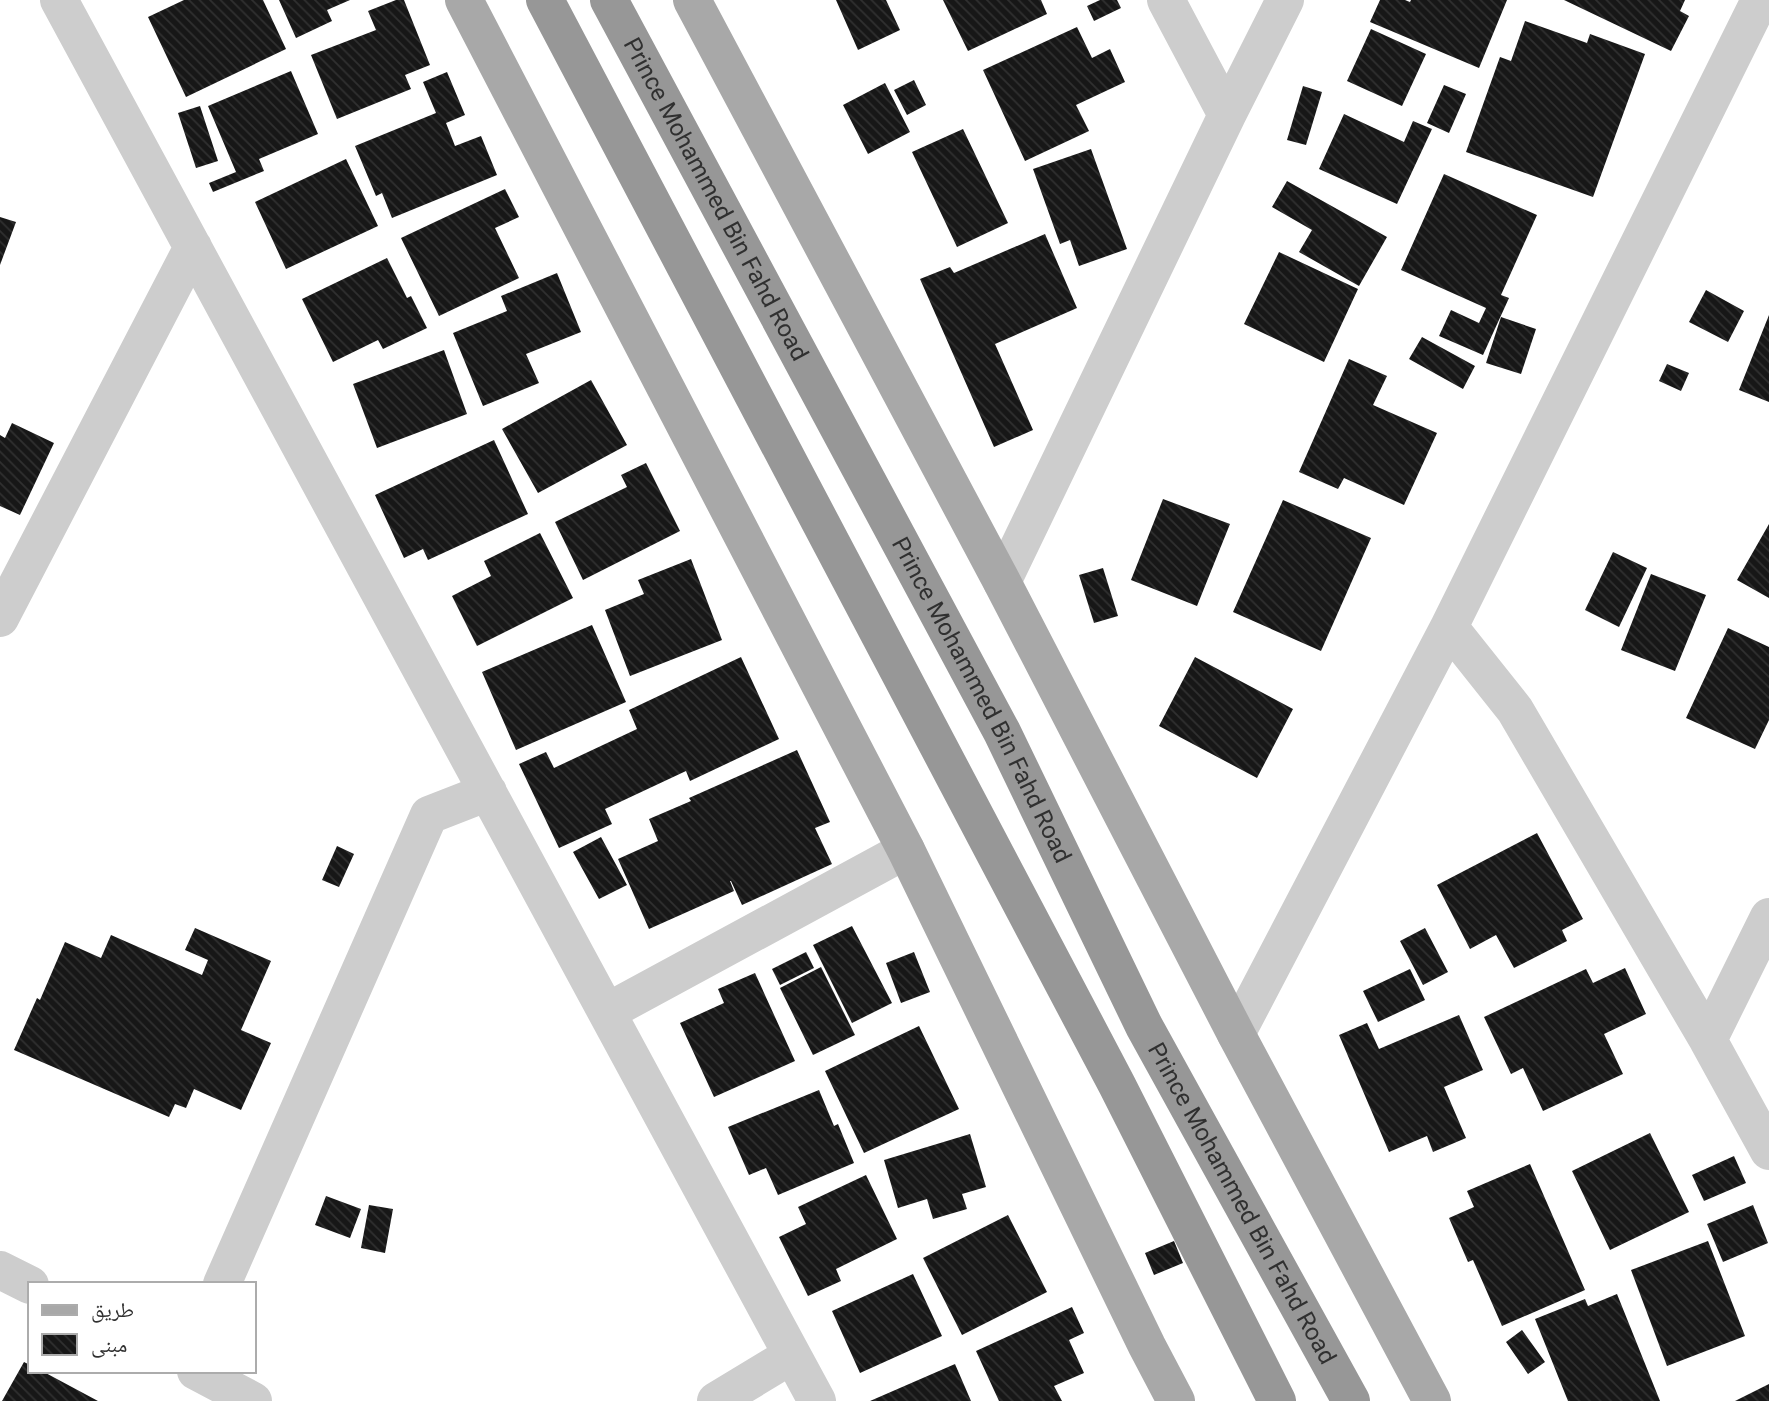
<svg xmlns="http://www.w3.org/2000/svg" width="1769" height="1401" viewBox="0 0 1769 1401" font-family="Roboto,'Noto Naskh Arabic',sans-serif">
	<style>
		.building { fill: url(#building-back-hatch) }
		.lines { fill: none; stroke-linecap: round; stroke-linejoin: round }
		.minor { stroke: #cdcdcd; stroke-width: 38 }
		.major { stroke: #a8a8a8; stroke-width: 38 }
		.highway { stroke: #979797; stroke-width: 38 }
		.labels { text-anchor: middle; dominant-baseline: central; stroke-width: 7; stroke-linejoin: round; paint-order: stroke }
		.street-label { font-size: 24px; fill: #303030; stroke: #fff }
	</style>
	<defs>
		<pattern id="building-back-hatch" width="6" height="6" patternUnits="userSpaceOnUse" patternTransform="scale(1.75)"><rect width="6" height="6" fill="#171717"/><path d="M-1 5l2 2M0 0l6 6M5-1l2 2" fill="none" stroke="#303030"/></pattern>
	</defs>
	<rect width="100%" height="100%" fill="#fff"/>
	<path class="building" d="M 184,0 L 263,0 L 286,49 L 186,97 L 148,17 Z
		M 279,0 L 350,0 L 327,10 L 332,21 L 296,38 Z
		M 396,0 L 404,0 L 430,65 L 405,75 L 411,89 L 337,119 L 311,55 L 376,30 L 368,11 Z
		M 836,0 L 886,0 L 900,30 L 858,50 Z
		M 943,0 L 1041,0 L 1047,14 L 968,51 Z
		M 1100,0 L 1117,0 L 1121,8 L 1094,21 L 1087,6 Z
		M 1380,0 L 1405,0 L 1410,2 L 1411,0 L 1507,0 L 1479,68 L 1370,22 Z
		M 1564,0 L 1685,0 L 1680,11 L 1689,16 L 1671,51 Z
		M 1525,21 L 1587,43 L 1590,34 L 1645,54 L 1593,197 L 1466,152 L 1500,57 L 1511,61 Z
		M 1077,27 L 1092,58 L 1110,49 L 1125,82 L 1076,105 L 1089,131 L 1025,161 L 983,70 Z
		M 1371,29 L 1426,54 L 1402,106 L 1347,81 Z
		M 291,71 L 318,134 L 259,159 L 264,171 L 213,192 L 209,183 L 236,172 L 208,106 Z
		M 447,72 L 465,115 L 446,123 L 455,146 L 481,136 L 497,175 L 392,218 L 382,193 L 376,196 L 355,146 L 436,113 L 423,82 Z
		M 914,80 L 926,105 L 907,115 L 894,90 Z
		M 885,83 L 910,132 L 868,154 L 843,105 Z
		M 1444,85 L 1466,94 L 1449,133 L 1427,123 Z
		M 1303,86 L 1322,92 L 1306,145 L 1287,140 Z
		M 200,106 L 218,161 L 196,168 L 178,113 Z
		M 1344,114 L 1404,142 L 1413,121 L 1432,129 L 1397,204 L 1319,169 Z
		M 963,129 L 1008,223 L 957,247 L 912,152 Z
		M 1091,149 L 1127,249 L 1079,266 L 1070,240 L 1060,244 L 1033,169 Z
		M 346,159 L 378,226 L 286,269 L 255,202 Z
		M 1444,174 L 1537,215 L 1501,295 L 1509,298 L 1483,355 L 1439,336 L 1451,310 L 1479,323 L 1486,308 L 1401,270 Z
		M 1287,181 L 1387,237 L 1359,286 L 1299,252 L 1312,230 L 1272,207 Z
		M 505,189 L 519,217 L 495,228 L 519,278 L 439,316 L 401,238 Z
		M 0,217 L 16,222 L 0,265 Z
		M 1045,234 L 1077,308 L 995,344 L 1033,430 L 994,447 L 920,279 L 950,267 L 954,273 Z
		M 1279,252 L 1358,289 L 1324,362 L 1244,324 Z
		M 387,258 L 407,298 L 411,296 L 427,328 L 383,349 L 378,340 L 333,362 L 302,299 Z
		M 557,273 L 581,332 L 526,354 L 539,383 L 483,406 L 453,333 L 507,311 L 501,296 Z
		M 1706,290 L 1744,311 L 1728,342 L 1689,322 Z
		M 1769,315 L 1769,402 L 1739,390 Z
		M 1501,317 L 1536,329 L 1521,374 L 1486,363 Z
		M 1422,337 L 1475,366 L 1463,389 L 1409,359 Z
		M 444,350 L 467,414 L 377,448 L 353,384 Z
		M 1349,359 L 1387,376 L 1373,405 L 1437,433 L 1404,505 L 1344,478 L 1338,489 L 1299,472 Z
		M 1667,364 L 1689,373 L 1681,391 L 1659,381 Z
		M 591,380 L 627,445 L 538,493 L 502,429 Z
		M 12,423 L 54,443 L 20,515 L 0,506 L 0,435 L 5,438 Z
		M 494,440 L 528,514 L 428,560 L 423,549 L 404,558 L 375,495 Z
		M 646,463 L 680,531 L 583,580 L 555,522 L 627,487 L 621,475 Z
		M 1163,499 L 1230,524 L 1197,606 L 1131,580 Z
		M 1283,500 L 1371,538 L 1321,651 L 1233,612 Z
		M 1769,524 L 1769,598 L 1737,580 Z
		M 540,533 L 573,598 L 477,646 L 452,596 L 491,576 L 484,561 Z
		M 1613,552 L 1647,568 L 1619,627 L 1585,610 Z
		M 691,559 L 722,640 L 630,676 L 605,610 L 644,594 L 638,580 Z
		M 1103,568 L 1118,616 L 1094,623 L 1079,575 Z
		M 1651,574 L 1706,595 L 1675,671 L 1621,650 Z
		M 592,625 L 626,702 L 516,750 L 482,672 Z
		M 1728,628 L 1769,647 L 1769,720 L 1755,749 L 1686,718 Z
		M 741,657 L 779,739 L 690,781 L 686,771 L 605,809 L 612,824 L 559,848 L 519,764 L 546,752 L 554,768 L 637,729 L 629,710 Z
		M 1195,657 L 1293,709 L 1257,778 L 1159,726 Z
		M 797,750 L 830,822 L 815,828 L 832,864 L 742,905 L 731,881 L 730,881 L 734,891 L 649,929 L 618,859 L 658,841 L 649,819 L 691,801 L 689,798 Z
		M 1537,833 L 1583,919 L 1562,930 L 1567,941 L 1514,968 L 1496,935 L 1470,949 L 1437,885 Z
		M 601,837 L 627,885 L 599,899 L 573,852 Z
		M 337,846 L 354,854 L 339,887 L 322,880 Z
		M 852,926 L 892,1003 L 852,1023 L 813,945 Z
		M 195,928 L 271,961 L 241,1030 L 271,1043 L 241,1110 L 194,1089 L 186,1108 L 175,1104 L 169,1117 L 14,1050 L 37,998 L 40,1000 L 65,942 L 101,958 L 111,935 L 202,975 L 208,960 L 185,950 Z
		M 1425,928 L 1448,972 L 1423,985 L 1400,941 Z
		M 806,952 L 814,968 L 780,985 L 772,969 Z
		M 914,952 L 930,992 L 901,1003 L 886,963 Z
		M 821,967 L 855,1035 L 813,1055 L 780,988 Z
		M 1625,968 L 1646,1014 L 1604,1034 L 1623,1074 L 1543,1111 L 1523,1068 L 1511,1074 L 1484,1017 L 1586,969 L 1593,983 Z
		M 1410,969 L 1425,1000 L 1378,1022 L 1363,991 Z
		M 755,973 L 795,1061 L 714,1097 L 680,1023 L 724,1003 L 718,989 Z
		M 1459,1015 L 1483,1070 L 1444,1087 L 1466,1138 L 1433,1152 L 1427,1136 L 1389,1152 L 1339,1035 L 1367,1023 L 1379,1049 Z
		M 919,1026 L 959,1109 L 864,1153 L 825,1071 Z
		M 819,1090 L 834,1126 L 838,1124 L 854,1163 L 778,1195 L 766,1168 L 749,1175 L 728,1127 Z
		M 1650,1133 L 1689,1212 L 1610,1250 L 1572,1171 Z
		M 970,1134 L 986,1187 L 962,1194 L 967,1209 L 933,1219 L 927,1199 L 898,1208 L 884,1160 Z
		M 1734,1156 L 1746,1183 L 1704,1201 L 1692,1175 Z
		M 1530,1164 L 1585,1290 L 1502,1326 L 1473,1260 L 1468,1262 L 1449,1218 L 1474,1207 L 1467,1191 Z
		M 866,1175 L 897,1239 L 836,1269 L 841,1281 L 808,1296 L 779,1237 L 806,1224 L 798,1207 Z
		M 326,1196 L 361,1209 L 350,1238 L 315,1225 Z
		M 369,1205 L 393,1209 L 385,1253 L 361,1248 Z
		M 1753,1205 L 1768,1243 L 1723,1262 L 1707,1224 Z
		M 1008,1215 L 1047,1292 L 962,1335 L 923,1258 Z
		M 1174,1241 L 1183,1263 L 1154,1275 L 1145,1253 Z
		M 1708,1241 L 1745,1336 L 1667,1366 L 1631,1270 Z
		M 913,1274 L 942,1336 L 860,1373 L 832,1311 Z
		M 1617,1294 L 1660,1401 L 1568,1401 L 1535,1319 L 1585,1299 L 1588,1306 Z
		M 1072,1307 L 1084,1333 L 1069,1340 L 1084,1373 L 1054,1386 L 1062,1401 L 999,1401 L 976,1351 Z
		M 1522,1330 L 1545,1362 L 1528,1374 L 1506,1342 Z
		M 24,1362 L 30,1365 L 30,1371 L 42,1371 L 98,1401 L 2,1401 Z
		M 955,1364 L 971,1401 L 870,1401 Z
		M 1769,1384 L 1769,1401 L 1735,1401 Z"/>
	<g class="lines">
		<path class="minor" d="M 59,0 L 817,1401
			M 1166,0 L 1227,115
			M 1002,582 L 1227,115 L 1285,0
			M 0,618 L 193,247
			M 1449,627 L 1515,710 L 1708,1040 L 1769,1151
			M 607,1012 L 906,850
			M 1236,1034 L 1449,627 L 1760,0
			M 1708,1040 L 1769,917
			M 0,1270 L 30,1285
			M 222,1284 L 429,815 L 488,792
			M 196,1371 L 253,1401
			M 716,1401 L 792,1355"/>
		<path class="major" d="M 464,0 L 906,850 L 1147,1346 L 1176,1401
			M 692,0 L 1002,582 L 1236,1034 L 1432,1401"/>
		<g class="highway">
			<path d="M 545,0 L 1117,1085 L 1277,1401"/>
			<path id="s1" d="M 609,0 L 1002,732 L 1144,1026 L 1351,1401"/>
		</g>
	</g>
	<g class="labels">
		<g class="street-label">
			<text stroke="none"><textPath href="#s1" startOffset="226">Prince Mohammed Bin Fahd Road</textPath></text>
			<text stroke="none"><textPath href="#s1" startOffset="793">Prince Mohammed Bin Fahd Road</textPath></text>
			<text stroke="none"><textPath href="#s1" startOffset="1360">Prince Mohammed Bin Fahd Road</textPath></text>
		</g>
	</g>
	<rect x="28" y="1282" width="228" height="91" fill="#ffffff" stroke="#acacac" stroke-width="2"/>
	<rect x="42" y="1305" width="35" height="10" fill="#a8a8a8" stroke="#acacac" stroke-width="2"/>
	<text x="91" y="1317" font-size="21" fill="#303030">طريق</text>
	<rect x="42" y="1334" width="35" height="21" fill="url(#building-back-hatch)" stroke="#acacac" stroke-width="2"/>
	<text x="91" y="1352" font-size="21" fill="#303030">مبنى</text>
</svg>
